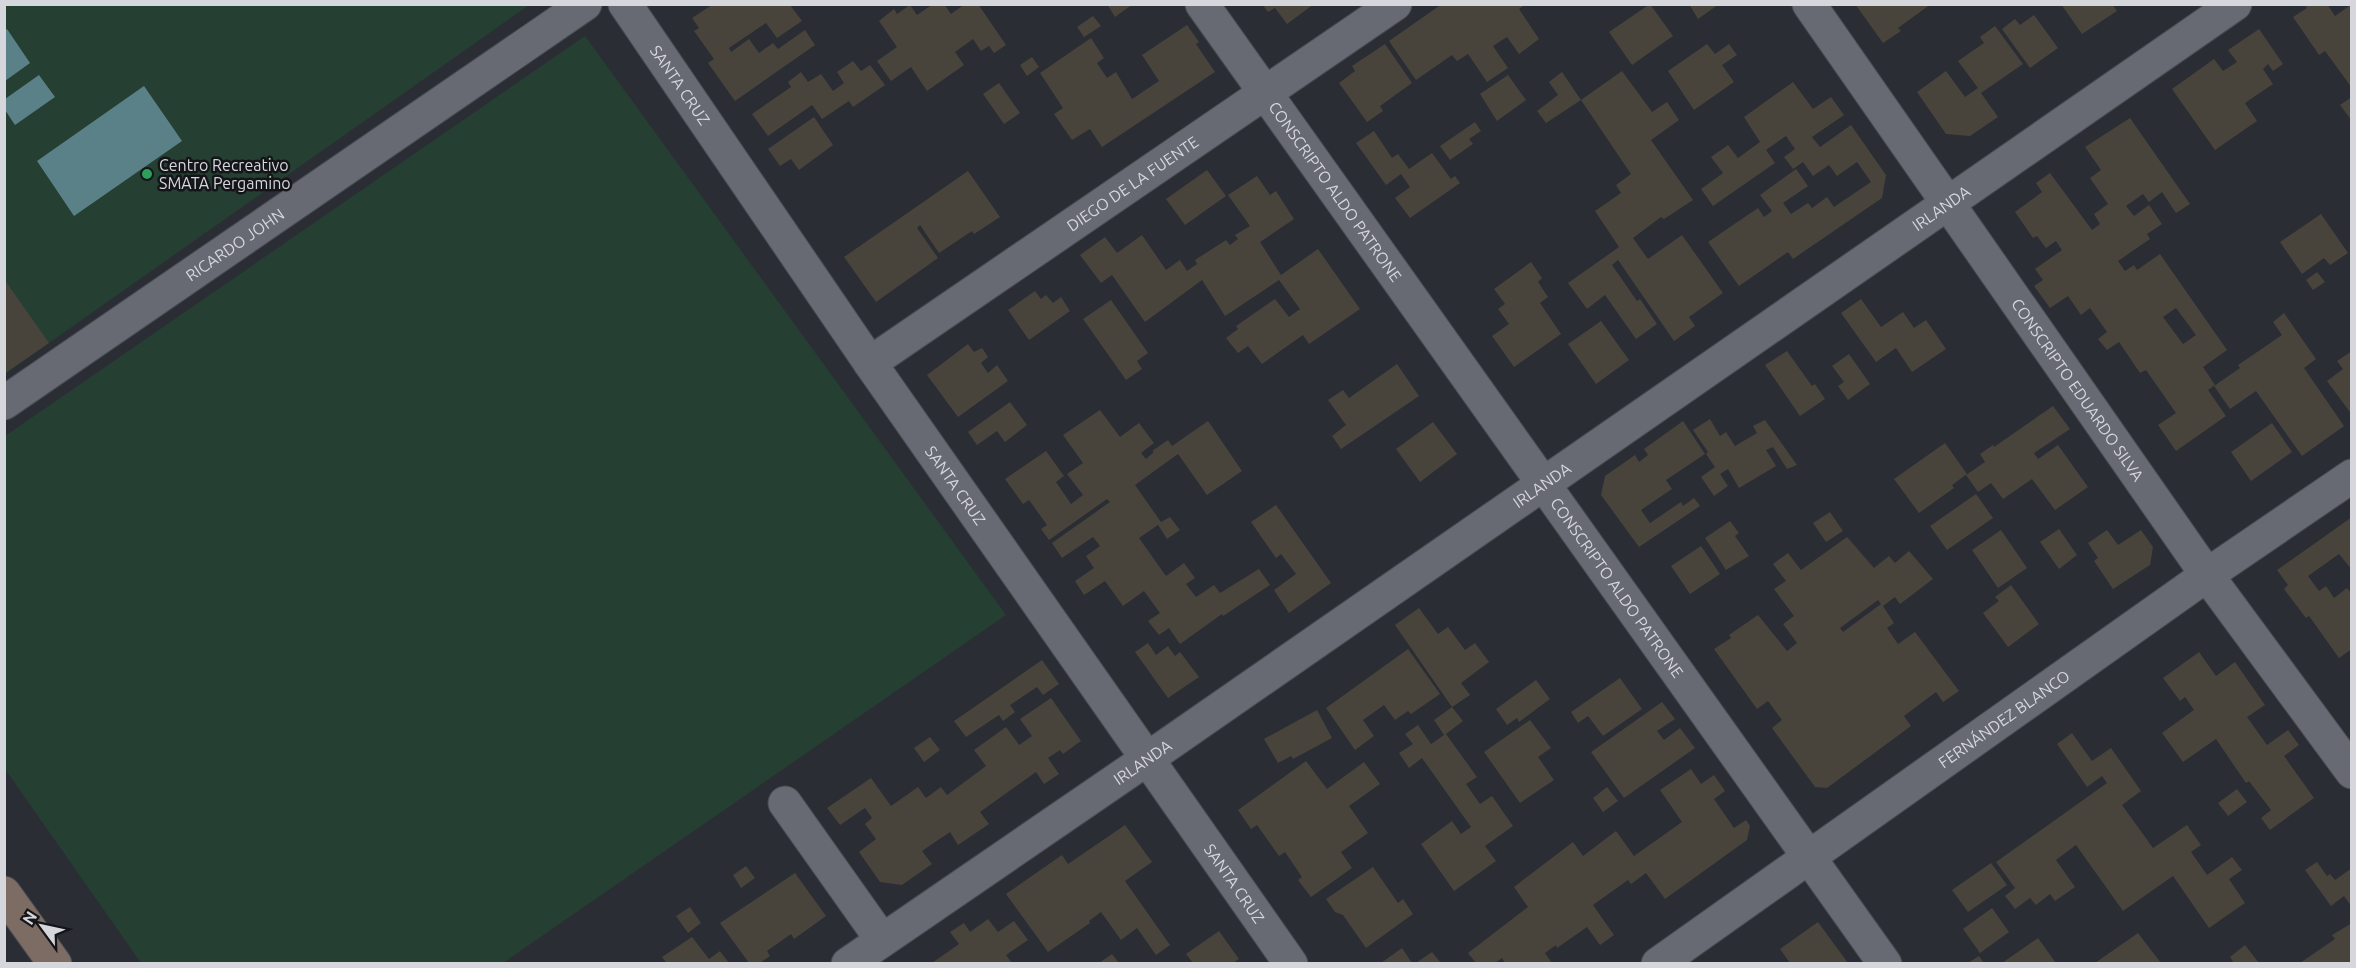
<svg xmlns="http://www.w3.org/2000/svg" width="2356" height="968" viewBox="0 0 2356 968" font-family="Ubuntu,sans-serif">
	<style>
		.green { fill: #253f32 }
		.water { fill: #5b8188 }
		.building { fill: #48443c; fill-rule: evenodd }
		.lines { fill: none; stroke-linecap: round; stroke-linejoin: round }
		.minor-casing { stroke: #494b52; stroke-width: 35 }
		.secondary-casing { stroke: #494b52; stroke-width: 35 }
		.minor { stroke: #676a72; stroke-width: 33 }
		.secondary { stroke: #7c6c64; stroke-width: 33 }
		.leisure-dot { fill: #2e9e5b; stroke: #141519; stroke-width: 2 }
		.labels { text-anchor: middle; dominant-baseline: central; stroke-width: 5; stroke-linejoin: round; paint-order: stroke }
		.street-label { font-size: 16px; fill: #d5d7dc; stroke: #141519 }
		.poi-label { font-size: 16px; fill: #d5d7dc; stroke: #141519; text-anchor: start }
	</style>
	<rect width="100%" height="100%" fill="#2b2d34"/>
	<path class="green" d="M 5,5 L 529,5 L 5,374 Z
		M 585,36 L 1006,615 L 503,963 L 141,963 L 5,769 L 5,436 Z"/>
	<path class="water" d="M 7,29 L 30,63 L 5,81 L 4,31 Z
		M 39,75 L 55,97 L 15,125 L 5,110 L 5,99 Z
		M 144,86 L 182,141 L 74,216 L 37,161 Z"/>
	<path class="building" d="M 933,4 L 944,4 L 951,14 L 965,4 L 978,4 L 1006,45 L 994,53 L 989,46 L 981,51 L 973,39 L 955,52 L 964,65 L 927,91 L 911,67 L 891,81 L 877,61 L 897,47 L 879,21 L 894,9 L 897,14 L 910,5 L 917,15 Z
		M 1107,4 L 1133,4 L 1115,17 Z
		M 1262,4 L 1314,4 L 1287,24 L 1275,8 L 1268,12 Z
		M 1442,4 L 1526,4 L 1519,9 L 1539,39 L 1519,54 L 1507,37 L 1493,46 L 1508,68 L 1487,82 L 1468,54 L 1457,61 L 1452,55 L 1416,80 L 1389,41 Z
		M 1650,4 L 1673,36 L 1632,65 L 1609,32 Z
		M 1689,4 L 1719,4 L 1698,19 Z
		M 1855,4 L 1931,4 L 1898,28 L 1901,31 L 1883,43 Z
		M 2061,4 L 2112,4 L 2117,11 L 2082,34 Z
		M 2304,4 L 2327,4 L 2335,16 L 2352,4 L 2352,88 L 2325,51 L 2319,55 L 2293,17 L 2307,8 Z
		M 712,5 L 790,5 L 802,21 L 777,38 L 766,23 L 729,48 L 731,52 L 749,39 L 759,53 L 773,43 L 778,49 L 805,30 L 815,45 L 735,101 L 708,63 L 714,59 L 694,31 L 699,28 L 692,18 Z
		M 2034,15 L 2058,48 L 2030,68 L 2002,29 L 2015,19 L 2020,25 Z
		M 1093,16 L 1101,26 L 1084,37 L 1077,27 Z
		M 1187,25 L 1199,42 L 1196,44 L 1215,72 L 1102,147 L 1090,129 L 1072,140 L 1054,114 L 1063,108 L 1040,73 L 1091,38 L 1104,58 L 1097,63 L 1107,78 L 1116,72 L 1132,99 L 1159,81 L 1142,55 Z
		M 1995,26 L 2023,64 L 1981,93 L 1998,117 L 1970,136 L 1946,134 L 1917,92 L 1946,71 L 1965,97 L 1978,88 L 1958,61 L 1984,43 L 1980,37 Z
		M 2259,29 L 2283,64 L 2273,71 L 2268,64 L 2263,69 L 2273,84 L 2245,103 L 2257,121 L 2215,150 L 2172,89 L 2214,59 L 2223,71 L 2237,62 L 2228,50 Z
		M 1385,44 L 1412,83 L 1380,106 L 1383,111 L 1367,122 L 1339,83 L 1355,71 L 1352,66 Z
		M 1707,44 L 1715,54 L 1729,44 L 1737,55 L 1722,65 L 1734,82 L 1694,110 L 1668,71 Z
		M 1032,57 L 1039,67 L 1027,76 L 1020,65 Z
		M 853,61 L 861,71 L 870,65 L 885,85 L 853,107 L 849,101 L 822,119 L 812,105 L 768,136 L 752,114 L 791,87 L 788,82 L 801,72 L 808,82 L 821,74 L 833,91 L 844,83 L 837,72 Z
		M 1622,71 L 1652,112 L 1667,102 L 1679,120 L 1651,140 L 1693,200 L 1664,219 L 1661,217 L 1633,238 L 1648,259 L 1682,235 L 1723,293 L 1689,317 L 1695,326 L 1674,341 L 1618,260 L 1612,265 L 1637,301 L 1640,299 L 1657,324 L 1636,339 L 1605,295 L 1587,309 L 1568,283 L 1619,247 L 1595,211 L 1621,193 L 1616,185 L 1631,174 L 1581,100 L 1546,123 L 1537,111 L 1558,95 L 1549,82 L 1562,72 L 1581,100 Z
		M 1508,75 L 1526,100 L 1497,121 L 1480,94 Z
		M 1793,82 L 1813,109 L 1831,97 L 1844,115 L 1812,137 L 1820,147 L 1851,125 L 1886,175 L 1882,198 L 1793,259 L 1788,252 L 1739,286 L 1708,242 L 1758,208 L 1764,217 L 1772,211 L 1760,195 L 1796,169 L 1808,186 L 1783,203 L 1791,214 L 1808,203 L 1812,208 L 1827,197 L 1834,207 L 1871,182 L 1857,162 L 1837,176 L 1829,165 L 1813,176 L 1803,162 L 1793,169 L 1784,157 L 1795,149 L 1786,136 L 1766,150 L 1775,163 L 1713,206 L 1701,189 L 1723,173 L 1711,157 L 1728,145 L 1738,158 L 1760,142 L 1744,117 Z
		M 999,83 L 1020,113 L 1004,124 L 983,94 Z
		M 2352,97 L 2352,121 L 2340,105 Z
		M 814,117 L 833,145 L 799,170 L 791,159 L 780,166 L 768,149 Z
		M 2130,118 L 2190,204 L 2176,213 L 2162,192 L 2149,202 L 2143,194 L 2126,206 L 2134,216 L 2149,205 L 2162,224 L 2147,234 L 2150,239 L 2118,261 L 2125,271 L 2134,265 L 2137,270 L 2160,254 L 2227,350 L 2203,367 L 2215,385 L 2208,390 L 2226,416 L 2176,451 L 2158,425 L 2176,413 L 2146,370 L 2140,373 L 2119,342 L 2107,350 L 2098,339 L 2107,332 L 2090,308 L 2081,315 L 2068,296 L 2050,308 L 2034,286 L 2043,280 L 2035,269 L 2062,250 L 2056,241 L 2046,248 L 2037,236 L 2033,238 L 2015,212 L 2042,192 L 2036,183 L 2050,173 L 2092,230 L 2100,224 L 2094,214 L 2108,204 L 2090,178 L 2101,170 L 2085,147 ZM 2176,308 L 2196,335 L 2183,344 L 2163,317 Z
		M 1475,122 L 1481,131 L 1469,139 L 1473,144 L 1450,160 L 1440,146 Z
		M 1374,131 L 1392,158 L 1398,154 L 1409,169 L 1432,153 L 1451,179 L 1455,176 L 1460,183 L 1410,218 L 1395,198 L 1410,187 L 1401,174 L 1386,185 L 1356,143 Z
		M 1207,170 L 1226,196 L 1185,225 L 1166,199 Z
		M 968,171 L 1000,217 L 974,234 L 972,231 L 939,253 L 920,225 L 917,228 L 938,258 L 876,302 L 844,257 Z
		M 1257,176 L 1270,195 L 1276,191 L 1294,219 L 1260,242 L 1281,275 L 1318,249 L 1360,309 L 1309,344 L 1303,335 L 1262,364 L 1248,346 L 1238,353 L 1226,338 L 1238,329 L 1236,326 L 1275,299 L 1289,317 L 1300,309 L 1279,280 L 1225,316 L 1202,280 L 1145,322 L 1112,275 L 1101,283 L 1080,255 L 1105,237 L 1117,253 L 1142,235 L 1166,270 L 1180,260 L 1187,271 L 1197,264 L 1195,260 L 1226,240 L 1230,245 L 1238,239 L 1235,235 L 1250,226 L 1228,195 Z
		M 2321,214 L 2348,253 L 2330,265 L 2324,258 L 2302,274 L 2280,242 Z
		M 1531,262 L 1542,278 L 1538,282 L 1548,297 L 1540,303 L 1561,334 L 1514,367 L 1492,336 L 1509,324 L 1498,309 L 1505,304 L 1494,289 Z
		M 2317,272 L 2325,282 L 2313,290 L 2306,280 Z
		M 4,279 L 49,343 L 4,374 Z
		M 1035,291 L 1041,299 L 1046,295 L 1053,303 L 1061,297 L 1070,311 L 1029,340 L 1008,310 Z
		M 1861,299 L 1881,327 L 1903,312 L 1914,328 L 1926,320 L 1946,349 L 1912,372 L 1896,348 L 1876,362 L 1841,313 Z
		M 1111,300 L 1148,353 L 1137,361 L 1142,369 L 1126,380 L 1083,319 Z
		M 2284,313 L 2316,359 L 2304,368 L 2344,426 L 2302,456 L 2256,391 L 2230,409 L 2214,386 L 2240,368 L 2238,365 L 2282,335 L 2273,322 Z
		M 1601,321 L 1629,360 L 1596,384 L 1568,344 Z
		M 968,344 L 974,352 L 982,348 L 988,357 L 981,363 L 988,373 L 997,365 L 1008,381 L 958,417 L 927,375 Z
		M 1787,351 L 1812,386 L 1815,384 L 1825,399 L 1800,416 L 1765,365 Z
		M 2352,351 L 2352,415 L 2327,381 L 2343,369 L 2337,361 Z
		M 1849,354 L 1870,384 L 1848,400 L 1838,386 L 1844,382 L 1832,366 Z
		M 1397,364 L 1419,396 L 1341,449 L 1332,436 L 1346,425 L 1328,400 L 1343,390 L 1349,398 Z
		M 1010,402 L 1027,425 L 1005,442 L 997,431 L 977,445 L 968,432 Z
		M 2053,406 L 2070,429 L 2034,453 L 2038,459 L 2058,445 L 2088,487 L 2055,510 L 2032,479 L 2003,499 L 1991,483 L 1978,492 L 1966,475 L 1985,462 L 1980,454 L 1993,445 L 1994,447 Z
		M 1100,410 L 1120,437 L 1139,423 L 1154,443 L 1141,453 L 1146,459 L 1154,452 L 1152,451 L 1168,440 L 1172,446 L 1208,421 L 1242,471 L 1207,495 L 1178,454 L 1135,485 L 1161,522 L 1170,517 L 1180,530 L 1167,539 L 1158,525 L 1139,538 L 1166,576 L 1184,563 L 1195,578 L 1186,584 L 1196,597 L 1214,585 L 1220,593 L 1259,569 L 1270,585 L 1223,616 L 1222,614 L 1180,644 L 1169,628 L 1159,635 L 1148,621 L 1160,613 L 1144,591 L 1123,606 L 1105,581 L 1084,595 L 1075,581 L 1094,568 L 1086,556 L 1100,546 L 1093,537 L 1062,558 L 1052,543 L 1110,502 L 1107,499 L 1049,540 L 1041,529 L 1047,525 L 1029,500 L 1023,504 L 1005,479 L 1046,451 L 1064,476 L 1056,482 L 1071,504 L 1083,495 L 1067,474 L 1083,463 L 1063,435 Z
		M 1710,419 L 1720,436 L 1726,432 L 1735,446 L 1757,433 L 1753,426 L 1765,420 L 1797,465 L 1787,469 L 1773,447 L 1766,450 L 1776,466 L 1739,488 L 1728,469 L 1720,474 L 1728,486 L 1714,496 L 1701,477 L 1715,467 L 1706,454 L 1708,452 L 1693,430 Z
		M 1683,421 L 1705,454 L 1666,480 L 1672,489 L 1641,510 L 1650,523 L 1681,502 L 1683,506 L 1694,498 L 1700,506 L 1639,547 L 1601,495 L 1605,476 L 1635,455 L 1639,462 L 1648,455 L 1644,449 Z
		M 1433,422 L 1457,454 L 1420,482 L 1396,449 Z
		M 2272,423 L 2292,452 L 2251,481 L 2231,452 Z
		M 1945,443 L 1967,474 L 1952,485 L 1954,488 L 1919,513 L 1894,479 Z
		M 1976,494 L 1993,518 L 1947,550 L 1930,526 Z
		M 1276,505 L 1331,583 L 1289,613 L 1274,590 L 1296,574 L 1281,554 L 1276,558 L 1251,522 Z
		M 1830,512 L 1843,531 L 1826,542 L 1813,523 Z
		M 2352,517 L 2352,570 L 2339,554 L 2308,576 L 2319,591 L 2326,586 L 2334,598 L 2347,588 L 2352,594 L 2352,649 L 2339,658 L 2309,616 L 2306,618 L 2284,589 L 2288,585 L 2277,570 Z
		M 1730,521 L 1739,533 L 1735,536 L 1749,556 L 1726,570 L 1705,538 Z
		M 2059,529 L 2077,555 L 2059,569 L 2040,542 Z
		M 2001,530 L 2027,568 L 1998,588 L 1972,550 Z
		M 2107,530 L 2118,545 L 2141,530 L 2153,547 L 2150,565 L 2113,589 L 2094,561 L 2098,558 L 2088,543 Z
		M 1847,537 L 1874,568 L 1889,556 L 1895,563 L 1909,551 L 1933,579 L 1900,604 L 1895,597 L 1883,606 L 1894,623 L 1887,628 L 1898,644 L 1915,632 L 1959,691 L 1943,702 L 1936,692 L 1904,716 L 1911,726 L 1827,788 L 1815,787 L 1772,728 L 1782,720 L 1768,701 L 1757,709 L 1714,649 L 1731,638 L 1729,635 L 1758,615 L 1787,651 L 1797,643 L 1783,624 L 1794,616 L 1774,589 L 1786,581 L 1773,564 L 1788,553 L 1801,570 ZM 1878,600 L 1881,604 L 1843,632 L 1840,628 Z
		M 1701,546 L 1720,574 L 1690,594 L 1671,566 Z
		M 2011,585 L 2039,624 L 2008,647 L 1983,613 L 1999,601 L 1995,597 Z
		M 1419,608 L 1438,634 L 1448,627 L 1465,650 L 1475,643 L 1489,662 L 1461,683 L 1470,695 L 1452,707 L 1395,625 Z
		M 1148,643 L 1156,655 L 1168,646 L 1175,656 L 1180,652 L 1199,677 L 1168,698 L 1135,652 Z
		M 1408,649 L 1440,694 L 1411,714 L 1408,711 L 1395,720 L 1384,705 L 1363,720 L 1374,736 L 1355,750 L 1326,708 Z
		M 2199,652 L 2216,676 L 2235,662 L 2265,705 L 2247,717 L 2267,745 L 2288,730 L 2299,745 L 2284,756 L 2314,798 L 2270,830 L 2261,818 L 2271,810 L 2249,781 L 2246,783 L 2216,739 L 2183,762 L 2162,733 L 2194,710 L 2185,697 L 2180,701 L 2163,678 Z
		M 1042,660 L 1059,684 L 1043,695 L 1037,687 L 1010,705 L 1015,712 L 1003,721 L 999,715 L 966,737 L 954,721 Z
		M 1620,678 L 1642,709 L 1603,736 L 1588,716 L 1578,723 L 1571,712 Z
		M 1536,680 L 1550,699 L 1519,722 L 1517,718 L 1507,725 L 1496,709 Z
		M 1051,698 L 1081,741 L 1063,754 L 1060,750 L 1048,758 L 1059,774 L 1044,784 L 1036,772 L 980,812 L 989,824 L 958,845 L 950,832 L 922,851 L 932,864 L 902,885 L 880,882 L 859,852 L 876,839 L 865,824 L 872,818 L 865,808 L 840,825 L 827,808 L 871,778 L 891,806 L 918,787 L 926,798 L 941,787 L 947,795 L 986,766 L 974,750 L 1006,727 L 1019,745 L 1032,736 L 1020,719 Z
		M 1662,702 L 1675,719 L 1657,731 L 1664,740 L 1680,728 L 1695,748 L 1624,798 L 1591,752 Z
		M 1452,707 L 1463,721 L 1446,734 L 1477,777 L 1466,784 L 1480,804 L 1492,796 L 1513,826 L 1485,846 L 1496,861 L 1454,891 L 1421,844 L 1452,821 L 1461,834 L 1471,827 L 1422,758 L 1409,768 L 1399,753 L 1413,744 L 1405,734 L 1418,725 L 1431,744 L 1444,735 L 1434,720 Z
		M 1317,710 L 1332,738 L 1293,759 L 1291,756 L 1278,763 L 1264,739 Z
		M 1530,720 L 1551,748 L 1538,757 L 1554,780 L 1520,803 L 1484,752 Z
		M 2072,733 L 2092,761 L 2111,748 L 2141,791 L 2122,805 L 2153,848 L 2187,825 L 2201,845 L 2191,852 L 2207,875 L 2232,857 L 2242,870 L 2229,879 L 2245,903 L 2209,928 L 2173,876 L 2123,911 L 2076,845 L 2056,860 L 2075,887 L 2055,901 L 2050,894 L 2036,905 L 2030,898 L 2015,909 L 2005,896 L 2015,888 L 1996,862 L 2107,783 L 2102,776 L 2087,787 L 2057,744 Z
		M 930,737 L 940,750 L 924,762 L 914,748 Z
		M 1306,761 L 1327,789 L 1364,762 L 1380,784 L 1349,806 L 1368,833 L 1341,852 L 1352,868 L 1311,897 L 1298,880 L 1302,877 L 1285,852 L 1279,856 L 1257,825 L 1251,829 L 1238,810 Z
		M 1691,769 L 1701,784 L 1714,775 L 1725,791 L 1714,799 L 1734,828 L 1746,820 L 1750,826 L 1747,840 L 1665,899 L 1646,873 L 1631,884 L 1628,880 L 1593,905 L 1614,935 L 1600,945 L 1587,927 L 1557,948 L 1556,945 L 1545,953 L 1552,963 L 1505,963 L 1502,958 L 1495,963 L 1476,963 L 1468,953 L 1528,907 L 1514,887 L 1573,842 L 1583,856 L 1616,831 L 1634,856 L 1682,822 L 1660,790 Z
		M 1607,787 L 1618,801 L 1603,812 L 1593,798 Z
		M 2237,789 L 2247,802 L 2228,816 L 2218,803 Z
		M 1125,825 L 1152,862 L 1125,881 L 1170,945 L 1156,955 L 1137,928 L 1121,940 L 1101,912 L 1089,921 L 1090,923 L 1048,952 L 1006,894 L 1062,855 L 1068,864 Z
		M 2317,862 L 2327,876 L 2330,874 L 2335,880 L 2352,868 L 2352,907 L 2344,896 L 2331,906 L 2305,870 Z
		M 1991,863 L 2007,885 L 1968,912 L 1952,890 Z
		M 746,866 L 755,878 L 741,888 L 733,875 Z
		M 1373,867 L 1398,903 L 1403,899 L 1413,914 L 1366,948 L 1343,915 L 1335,912 L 1326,899 Z
		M 795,873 L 826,916 L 794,939 L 791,934 L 767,951 L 770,956 L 760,963 L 749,963 L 720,923 Z
		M 690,907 L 701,923 L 688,933 L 676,916 Z
		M 1992,908 L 2009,932 L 1980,953 L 1963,929 Z
		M 988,919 L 998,932 L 1014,921 L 1028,940 L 1006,955 L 1012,963 L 932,963 L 959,944 L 950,932 L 964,923 L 970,932 Z
		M 1818,922 L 1848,963 L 1790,963 L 1780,949 Z
		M 2352,923 L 2352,963 L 2300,963 L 2335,939 L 2332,935 Z
		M 1219,931 L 1239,959 L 1233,963 L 1193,963 L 1186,954 Z
		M 2138,933 L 2161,963 L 2095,963 Z
		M 692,937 L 709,959 L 720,951 L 729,963 L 663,963 L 666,962 L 662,957 Z
		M 2038,938 L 2056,963 L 2002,963 Z
		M 2245,945 L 2259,963 L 2234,963 L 2230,957 Z
		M 1402,948 L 1412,963 L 1381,963 Z
		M 1432,952 L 1441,963 L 1416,963 Z
		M 1112,954 L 1119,963 L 1099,963 Z
		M 1979,956 L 1984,963 L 1968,963 Z"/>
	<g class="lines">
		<g class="minor-casing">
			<g id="minor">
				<path id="s1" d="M 625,4 L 870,363 L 1291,964"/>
				<path id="s2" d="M 1202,4 L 1885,964"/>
				<path id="s3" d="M 1809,4 L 2207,575 L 2352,772"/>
				<path id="s4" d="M 870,363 L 1395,4"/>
				<path id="s5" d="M 4,403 L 585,4"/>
				<path d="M 785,803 L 882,940"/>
				<path id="s6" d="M 848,964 L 1147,759 L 2235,4"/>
				<path id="s7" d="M 1658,964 L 2207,575 L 2352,476"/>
			</g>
		</g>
		<g class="secondary-casing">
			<path id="secondary" d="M 4,893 L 55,964"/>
		</g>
		<use href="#minor" class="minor"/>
		<use href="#secondary" class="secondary"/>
	</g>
	<circle class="leisure-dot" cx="147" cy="174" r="6"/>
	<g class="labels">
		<g class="street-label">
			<text stroke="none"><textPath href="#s1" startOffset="98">SANTA CRUZ</textPath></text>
			<text stroke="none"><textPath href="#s4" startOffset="318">DIEGO DE LA FUENTE</textPath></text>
			<text stroke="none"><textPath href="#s2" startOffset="230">CONSCRIPTO ALDO PATRONE</textPath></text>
			<text stroke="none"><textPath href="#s6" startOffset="1329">IRLANDA</textPath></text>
			<text stroke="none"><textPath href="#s5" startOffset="280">RICARDO JOHN</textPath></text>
			<text stroke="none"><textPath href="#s3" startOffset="470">CONSCRIPTO EDUARDO SILVA</textPath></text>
			<text stroke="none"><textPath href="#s6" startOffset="843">IRLANDA</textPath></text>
			<text stroke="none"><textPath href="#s1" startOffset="584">SANTA CRUZ</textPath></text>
			<text stroke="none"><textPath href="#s2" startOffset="716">CONSCRIPTO ALDO PATRONE</textPath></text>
			<text stroke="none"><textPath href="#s7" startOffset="424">FERNÁNDEZ BLANCO</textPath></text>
			<text stroke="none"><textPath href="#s6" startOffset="357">IRLANDA</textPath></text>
			<text stroke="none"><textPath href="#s1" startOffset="1070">SANTA CRUZ</textPath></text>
		</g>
		<g class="poi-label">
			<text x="159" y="165">Centro Recreativo<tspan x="159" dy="18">SMATA Pergamino</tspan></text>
		</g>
	</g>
	<rect width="2356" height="968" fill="none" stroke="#d5d7dc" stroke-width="12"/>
	<g transform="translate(42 926) rotate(303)" stroke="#141519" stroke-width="4.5" paint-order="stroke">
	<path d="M0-4.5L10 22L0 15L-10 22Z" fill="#d5d7dc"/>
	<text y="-9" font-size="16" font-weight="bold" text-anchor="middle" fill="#d5d7dc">N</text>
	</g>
</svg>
